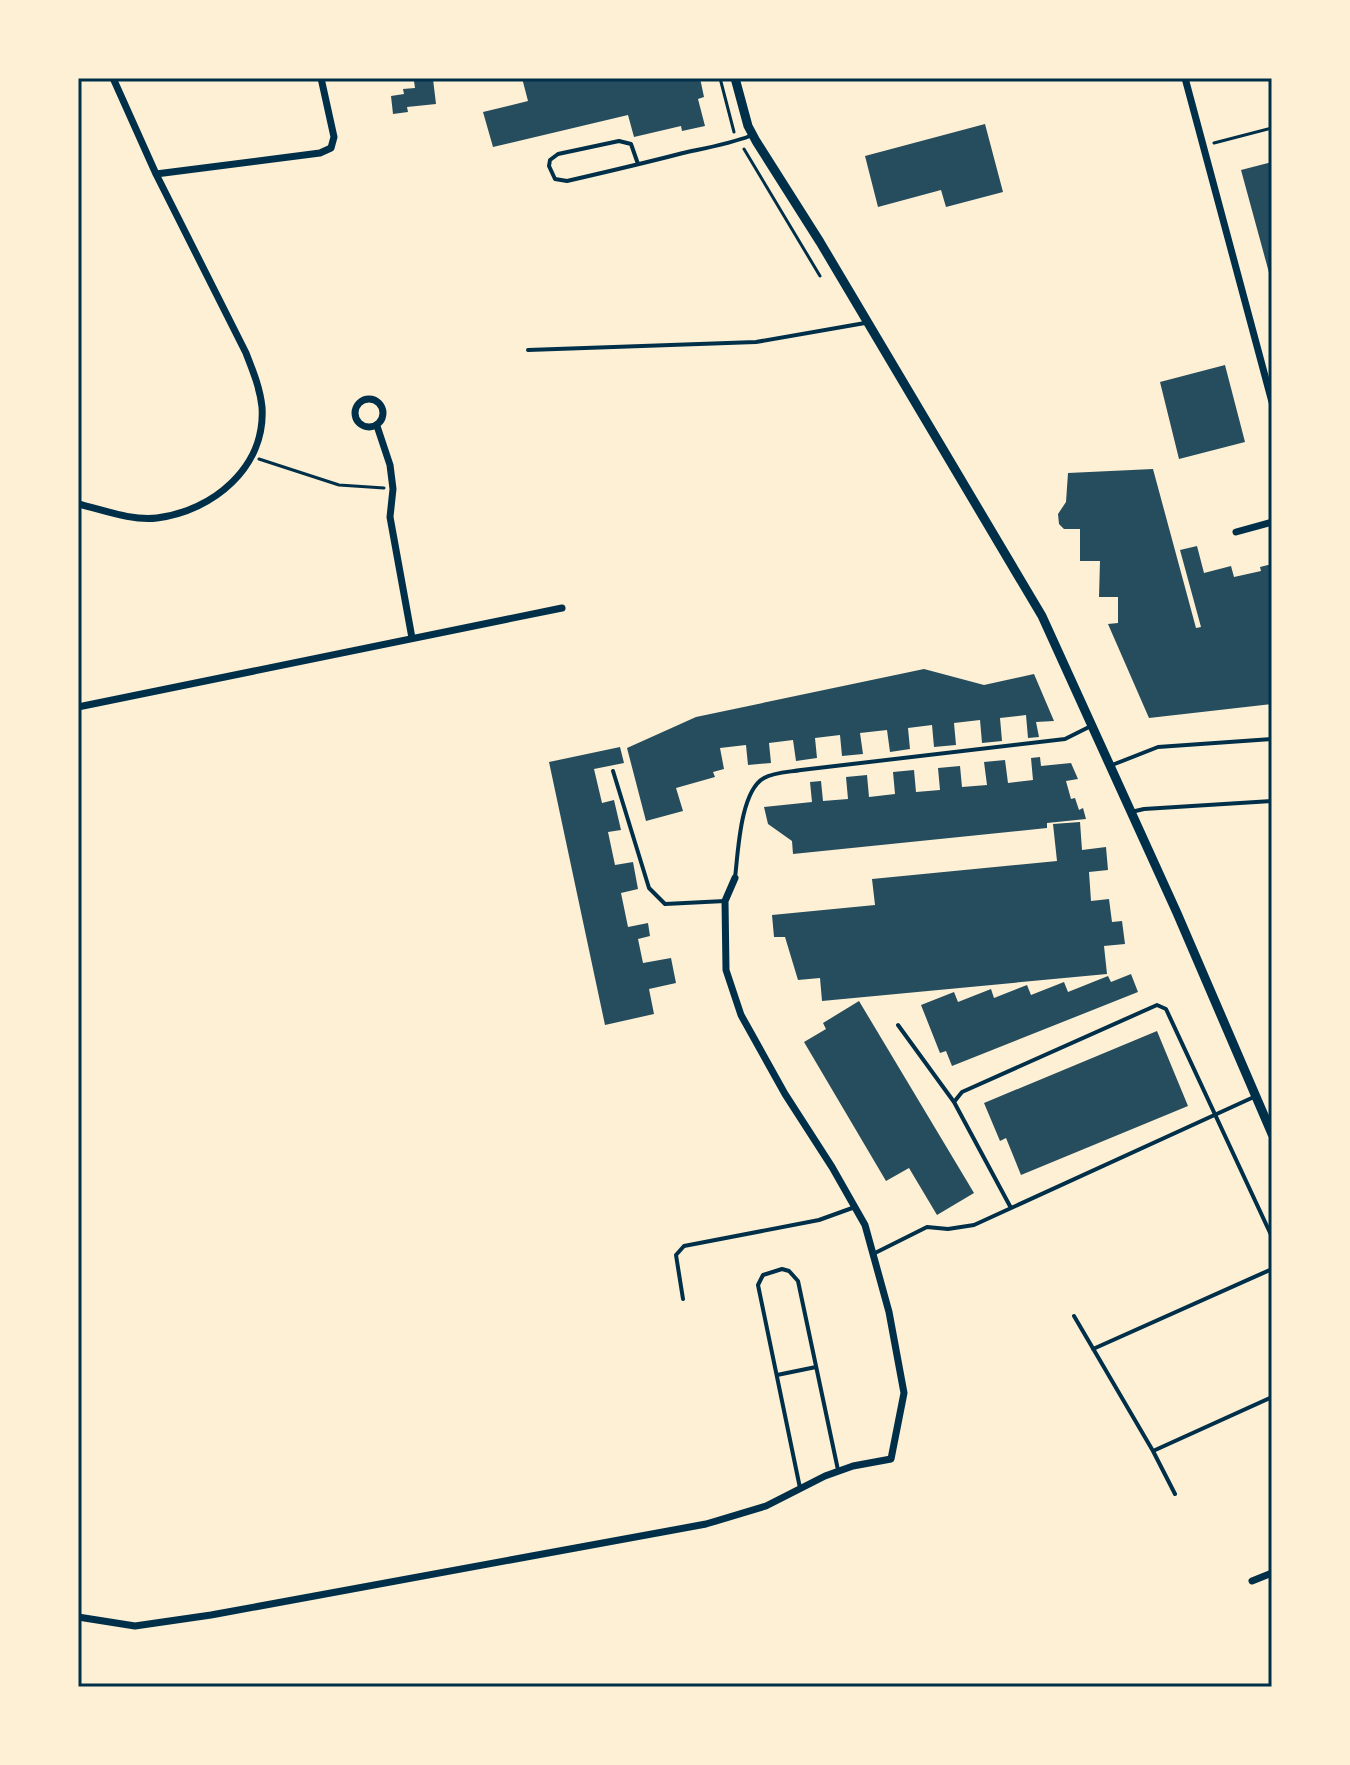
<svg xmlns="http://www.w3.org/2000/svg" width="1350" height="1765" viewBox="0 0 1350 1765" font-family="'IBM Plex Serif',serif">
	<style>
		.building { fill: #264d5e }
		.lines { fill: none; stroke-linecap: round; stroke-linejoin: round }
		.path { stroke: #003049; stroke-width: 3 }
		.service { stroke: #003049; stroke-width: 4 }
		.minor { stroke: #003049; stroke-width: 7 }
		.tertiary { stroke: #003049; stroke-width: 9 }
		.neatline { fill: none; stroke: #003049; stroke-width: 3 }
	</style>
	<rect width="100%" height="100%" fill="#fdf0d5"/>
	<path class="building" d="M 522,78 L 700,78 L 704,97 L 698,99 L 705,126 L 682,131 L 681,126 L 634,137 L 628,115 L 493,147 L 483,112 L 528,101 Z
		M 433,79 L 436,104 L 407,107 L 408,112 L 393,114 L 391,96 L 404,94 L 403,89 L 415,88 L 414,81 Z
		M 985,124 L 1003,192 L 946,207 L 941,190 L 878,207 L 865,156 Z
		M 1272,162 L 1272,280 L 1271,280 L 1241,170 Z
		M 1225,365 L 1245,442 L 1179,459 L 1160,382 Z
		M 1153,469 L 1196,628 L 1201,627 L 1180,550 L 1197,546 L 1204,573 L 1231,566 L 1234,577 L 1261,571 L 1260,567 L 1272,564 L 1272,704 L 1149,718 L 1108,624 L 1118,623 L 1118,597 L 1099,597 L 1100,561 L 1080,561 L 1080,529 L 1064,529 L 1059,524 L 1058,514 L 1066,502 L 1068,473 Z
		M 924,669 L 984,685 L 1034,674 L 1054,721 L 1036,722 L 1039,737 L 1028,738 L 1026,715 L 1000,718 L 1002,741 L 982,743 L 980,720 L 954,723 L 956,745 L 934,747 L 932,725 L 908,728 L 910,749 L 890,752 L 887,730 L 860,733 L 863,754 L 842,756 L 840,735 L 815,738 L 817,758 L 796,761 L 793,740 L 769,743 L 771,763 L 748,765 L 746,745 L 720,748 L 724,769 L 713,772 L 715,777 L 676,788 L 683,811 L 646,821 L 627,748 L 696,717 Z
		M 620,747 L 624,763 L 594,769 L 602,803 L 614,800 L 621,830 L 608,832 L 615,865 L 633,862 L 638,889 L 621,893 L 628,927 L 648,923 L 650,936 L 638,939 L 643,963 L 671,958 L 676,983 L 649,989 L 654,1014 L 605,1025 L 549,762 Z
		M 1040,757 L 1041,766 L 1071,763 L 1078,779 L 1066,781 L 1071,799 L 1075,798 L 1079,810 L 1083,808 L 1086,819 L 1047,823 L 1047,828 L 793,854 L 792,841 L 768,824 L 764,807 L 812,802 L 810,782 L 821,781 L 823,801 L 848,799 L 846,777 L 867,775 L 869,797 L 895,794 L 893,772 L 914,770 L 916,792 L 940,790 L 938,768 L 960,766 L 962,787 L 987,785 L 984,762 L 1005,760 L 1008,783 L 1033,780 L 1031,758 Z
		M 1080,822 L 1082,850 L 1106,847 L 1108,870 L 1089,872 L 1091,901 L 1109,899 L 1112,922 L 1122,921 L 1125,944 L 1104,946 L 1107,974 L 822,1001 L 820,978 L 798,980 L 785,937 L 774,937 L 772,915 L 875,905 L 872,879 L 1057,861 L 1053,824 Z
		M 1131,974 L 1138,992 L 952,1066 L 946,1051 L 940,1053 L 921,1005 L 954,992 L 958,1002 L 991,989 L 994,998 L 1027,985 L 1031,995 L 1064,982 L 1068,992 L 1108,976 L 1111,982 Z
		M 859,1001 L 974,1193 L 937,1215 L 909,1168 L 886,1181 L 804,1042 L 826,1029 L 823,1023 Z
		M 1157,1031 L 1188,1106 L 1021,1175 L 1006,1138 L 1000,1141 L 984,1103 Z"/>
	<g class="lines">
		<path class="path" d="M 720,78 L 734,132
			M 1214,143 L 1272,128
			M 744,149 L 820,276
			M 259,459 L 339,485 L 384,488"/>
		<path class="service" d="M 638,164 L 631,144 L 619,141 L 558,154 L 550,160 L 549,166 L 555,179 L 567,181 C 606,172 645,163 683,153 C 706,148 729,144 750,136
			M 528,350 L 756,342 L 865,323
			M 1112,765 L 1158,747 L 1272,739
			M 613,771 L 649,888 L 665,904 L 725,901
			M 1131,812 L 1144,809 L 1272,801
			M 735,878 C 738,854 740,791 764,778 C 774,772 790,772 801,770 L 1065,739 L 1091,726
			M 898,1025 L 954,1102
			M 1011,1208 L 954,1102 L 962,1092 L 1157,1005 L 1166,1009 L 1272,1237
			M 873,1254 L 927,1227 L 948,1229 L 974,1225 L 1256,1096
			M 683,1299 L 676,1255 L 684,1246 L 819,1220 L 855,1207
			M 1074,1316 L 1153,1451 L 1272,1397
			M 1093,1349 L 1272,1269
			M 777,1375 L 816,1367
			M 1153,1451 L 1175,1494
			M 800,1488 L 758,1285 L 763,1275 L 782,1269 L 789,1271 L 798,1281 L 838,1470"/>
		<path class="minor" d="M 1185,78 L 1272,402
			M 156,174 L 320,153 L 331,148 L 334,137 L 321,78
			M355 413a14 14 0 1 1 28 0a14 14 0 1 1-28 0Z
			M 377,426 L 390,465 L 393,489 L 390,517 L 412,638
			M 78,504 C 103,510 132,521 157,518 C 213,511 266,467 262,407 C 260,388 253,371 246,353 L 156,174 L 113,78
			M 1236,532 L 1272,522
			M 78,707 L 562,608
			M 1252,1581 L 1272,1573
			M 78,1617 L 135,1626 L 211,1615 L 706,1524 L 766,1506 L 825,1476 L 853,1466 L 891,1459 L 904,1393 L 889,1312 L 865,1225 L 832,1167 L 785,1094 L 741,1015 L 726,970 L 725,901 L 735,878"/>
		<path class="tertiary" d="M 735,78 L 748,126 L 756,141 L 820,242 L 1042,616 L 1177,913 L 1272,1134"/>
	</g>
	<rect width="1350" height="1765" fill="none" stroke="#fdf0d5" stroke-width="160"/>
	<rect x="80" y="80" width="1190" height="1605" class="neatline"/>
</svg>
